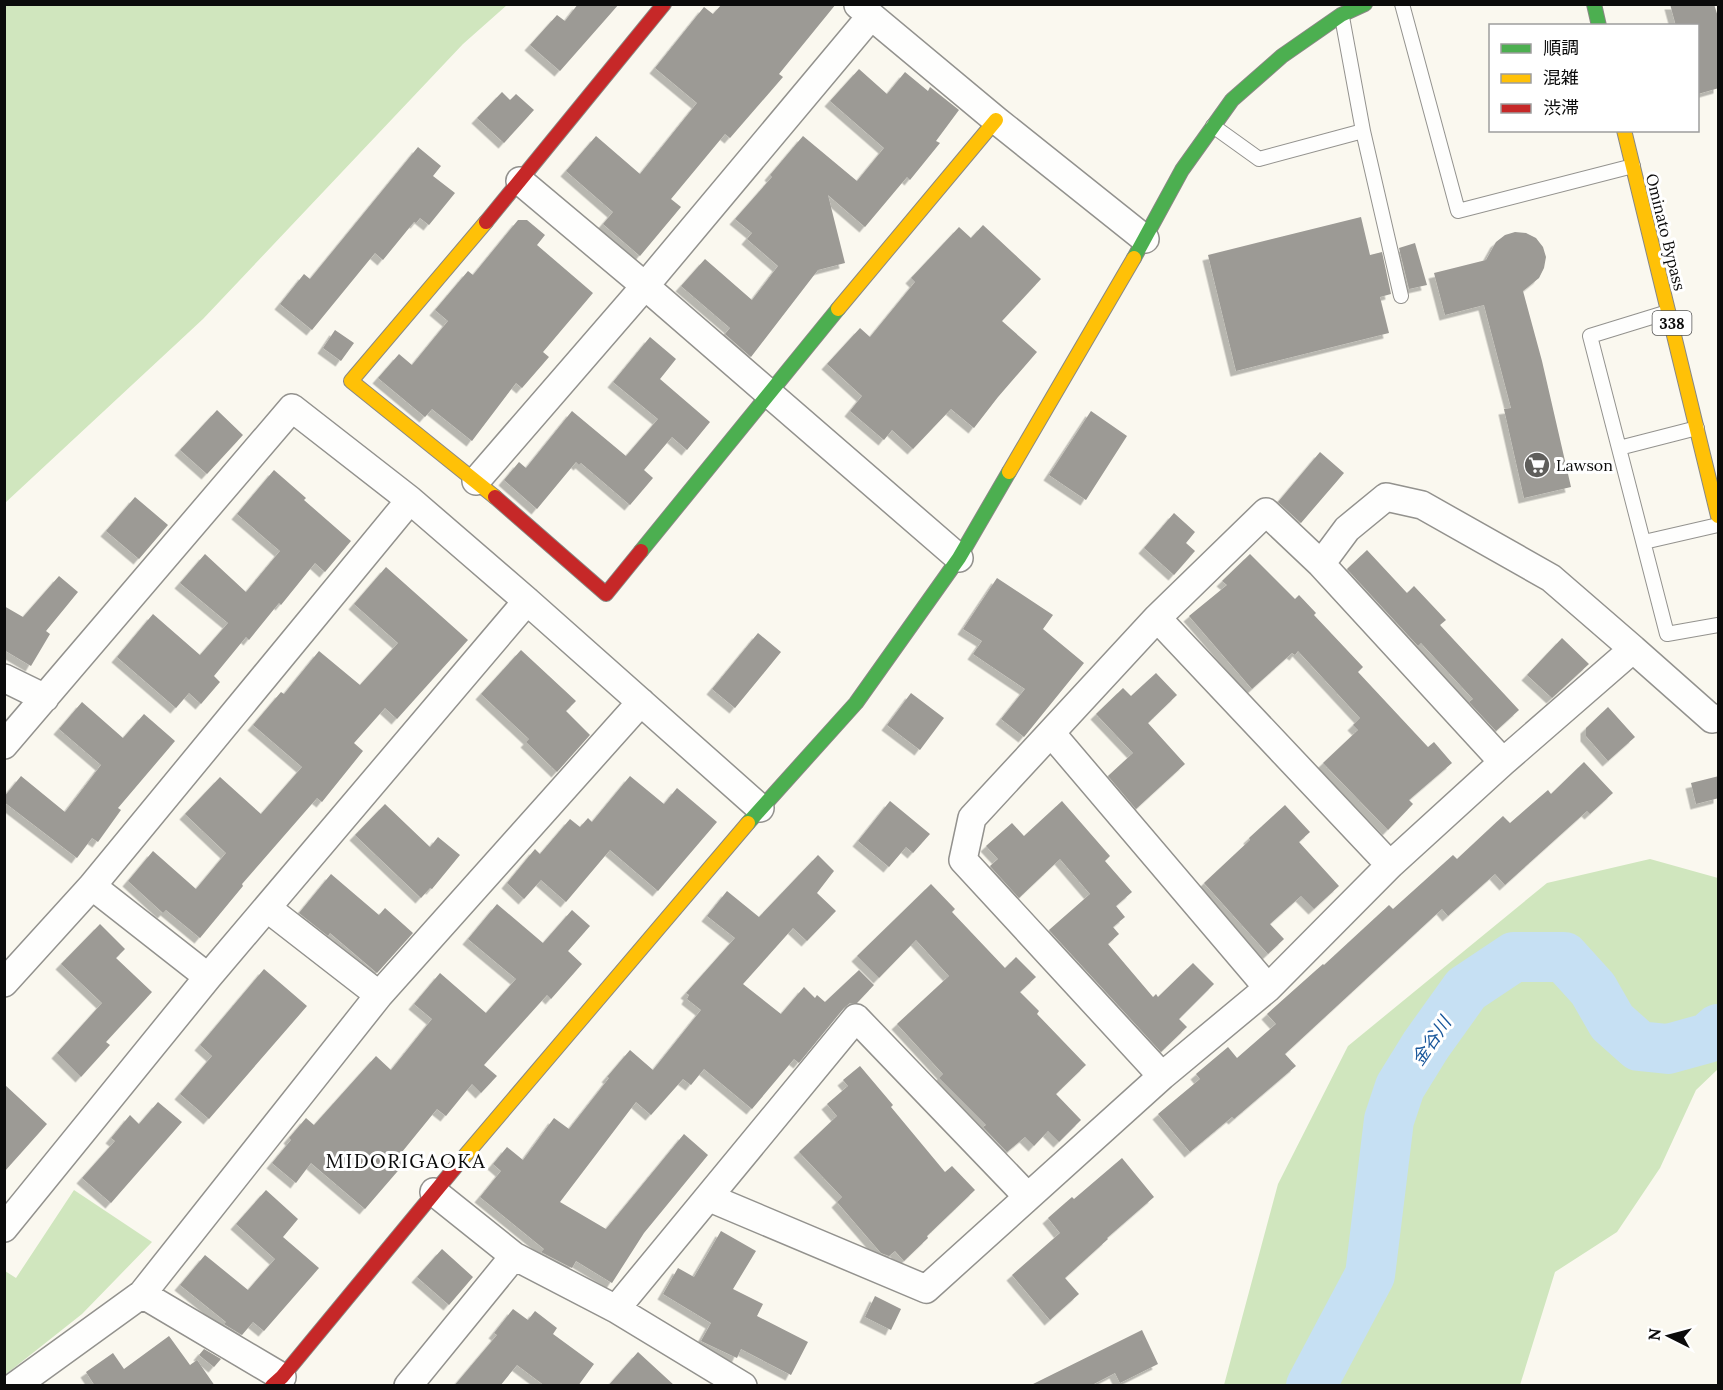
<svg xmlns="http://www.w3.org/2000/svg" width="1723" height="1390" viewBox="0 0 1723 1390" font-family="Lora,'Noto Sans JP',serif">
	<style>
		.forest { fill: #d0e6be }
		.lines { fill: none; stroke-linecap: round; stroke-linejoin: round }
		.river { stroke: #c6e0f3; stroke-width: 50 }
		.building { fill: #9c9a95; filter: url(#shadow) }
		.lane-casing { stroke: #93928e; stroke-width: 16 }
		.street-casing { stroke: #93928e; stroke-width: 30 }
		.fast-casing { stroke: #898884; stroke-width: 16 }
		.slow-casing { stroke: #898884; stroke-width: 16 }
		.jam-casing { stroke: #898884; stroke-width: 16 }
		.lane { stroke: #fefefd; stroke-width: 14 }
		.street { stroke: #fefefd; stroke-width: 27 }
		.fast { stroke: #4caf50; stroke-width: 14 }
		.slow { stroke: #ffc107; stroke-width: 14 }
		.jam { stroke: #c62828; stroke-width: 14 }
		.labels { text-anchor: middle; dominant-baseline: central; stroke-width: 6; stroke-linejoin: round; paint-order: stroke }
		.shield { fill: #fff; stroke: #545454; stroke-width: 1.5 }
		.shield-label { font-size: 15px; font-weight: bold; fill: #0b0b0b }
		.street-label { font-size: 16px; fill: #0b0b0b; stroke: #fff }
		.poi-label { font-size: 16px; fill: #0b0b0b; stroke: #fff; text-anchor: start }
		.water-label { font-size: 18px; font-style: italic; fill: #18569a; stroke: #fff }
		.quarter-label { font-size: 20px; letter-spacing: 1.5px; fill: #0b0b0b; stroke: #fff }
	</style>
	<defs>
		<filter id="shadow"><feDropShadow dx="-5.5" dy="5.5" stdDeviation="0" flood-color="#0004"/></filter>
	</defs>
	<rect width="100%" height="100%" fill="#faf8ef"/>
	<path class="forest" d="M 5,4 L 507,4 L 507,5 L 463,44 L 203,319 L 5,503 Z
		M 1650,859 L 1718,878 L 1718,1069 L 1696,1090 L 1660,1168 L 1617,1232 L 1555,1272 L 1520,1385 L 1224,1385 L 1278,1184 L 1348,1046 L 1547,883 Z
		M 74,1190 L 152,1242 L 82,1314 L 5,1375 L 5,1271 L 16,1278 Z"/>
	<g class="lines">
		<path class="river" d="M 1311,1386 L 1370,1275 L 1389,1120 L 1400,1087 L 1426,1045 L 1466,989 L 1514,957 L 1564,957 L 1593,989 L 1612,1022 L 1639,1046 L 1668,1049 L 1708,1038 L 1718,1029"/>
	</g>
	<path class="building" d="M 578,4 L 619,4 L 560,71 L 530,45 L 557,15 L 565,21 Z
		M 722,4 L 836,4 L 779,74 L 783,77 L 730,138 L 725,134 L 671,199 L 681,207 L 640,256 L 603,224 L 613,212 L 566,171 L 596,136 L 640,174 L 697,103 L 655,68 L 704,7 L 713,14 Z
		M 1670,4 L 1714,4 L 1719,20 L 1719,88 L 1698,94 L 1698,26 L 1676,26 Z
		M 859,69 L 887,94 L 905,72 L 928,91 L 930,87 L 959,110 L 936,141 L 940,143 L 910,180 L 907,177 L 865,227 L 828,195 L 845,263 L 818,270 L 751,357 L 725,334 L 730,328 L 681,286 L 705,259 L 752,300 L 778,266 L 747,239 L 752,233 L 735,219 L 772,177 L 770,175 L 803,136 L 857,181 L 884,148 L 830,101 Z
		M 502,92 L 510,100 L 516,94 L 534,110 L 504,143 L 477,118 Z
		M 418,147 L 441,166 L 433,176 L 455,193 L 429,225 L 420,218 L 416,223 L 414,222 L 383,260 L 375,253 L 312,330 L 280,304 L 304,274 L 310,279 Z
		M 1361,217 L 1370,255 L 1382,252 L 1391,294 L 1380,297 L 1389,333 L 1236,371 L 1208,255 Z
		M 518,220 L 527,220 L 545,235 L 537,245 L 593,293 L 543,352 L 549,357 L 522,388 L 516,383 L 472,441 L 432,409 L 425,417 L 378,378 L 399,354 L 412,365 L 448,321 L 435,310 L 468,271 L 473,275 Z
		M 983,225 L 1041,279 L 1002,321 L 1037,352 L 998,397 L 974,428 L 951,409 L 913,449 L 892,430 L 884,440 L 850,411 L 862,396 L 827,364 L 860,328 L 870,337 L 915,282 L 911,278 L 959,227 L 971,238 Z
		M 1515,232 L 1526,233 L 1536,238 L 1543,247 L 1546,257 L 1544,268 L 1539,278 L 1523,291 L 1542,361 L 1571,487 L 1524,498 L 1504,409 L 1511,408 L 1484,305 L 1445,315 L 1434,273 L 1486,260 L 1496,242 L 1505,235 Z
		M 1415,243 L 1427,285 L 1409,289 L 1399,248 Z
		M 335,330 L 354,343 L 341,361 L 323,348 Z
		M 650,337 L 676,359 L 660,379 L 710,422 L 687,450 L 672,437 L 644,470 L 653,478 L 630,505 L 581,463 L 579,465 L 576,462 L 537,509 L 504,480 L 519,462 L 526,468 L 572,411 L 626,456 L 658,419 L 613,382 Z
		M 217,410 L 243,435 L 207,474 L 180,450 Z
		M 1091,411 L 1127,436 L 1086,500 L 1049,475 Z
		M 1320,452 L 1344,473 L 1301,523 L 1278,502 Z
		M 274,470 L 306,498 L 304,500 L 351,541 L 325,572 L 315,563 L 281,605 L 279,603 L 249,640 L 246,637 L 214,676 L 220,682 L 201,704 L 189,693 L 176,708 L 117,657 L 153,614 L 200,655 L 228,623 L 180,583 L 205,554 L 246,592 L 280,551 L 237,514 Z
		M 135,497 L 168,525 L 139,559 L 106,531 Z
		M 1174,513 L 1195,532 L 1186,543 L 1195,551 L 1174,575 L 1144,548 Z
		M 1367,550 L 1407,593 L 1414,586 L 1446,620 L 1440,625 L 1519,710 L 1496,731 L 1469,702 L 1473,699 L 1421,643 L 1418,646 L 1347,569 Z
		M 1250,554 L 1295,599 L 1299,595 L 1316,613 L 1314,615 L 1363,667 L 1358,672 L 1428,747 L 1434,742 L 1452,763 L 1409,800 L 1413,804 L 1388,830 L 1323,763 L 1358,730 L 1353,725 L 1360,718 L 1298,651 L 1295,655 L 1292,653 L 1252,689 L 1189,616 L 1227,585 L 1222,581 Z
		M 386,567 L 468,640 L 397,719 L 385,708 L 354,743 L 363,751 L 322,802 L 317,798 L 242,884 L 243,886 L 200,938 L 166,910 L 163,913 L 128,881 L 153,851 L 196,889 L 226,853 L 185,814 L 220,777 L 261,814 L 302,767 L 253,725 L 281,692 L 284,694 L 319,651 L 360,685 L 398,643 L 354,604 Z
		M 59,576 L 78,592 L 46,631 L 50,634 L 31,666 L 4,650 L 4,606 L 23,617 Z
		M 997,578 L 1053,615 L 1043,629 L 1084,663 L 1024,737 L 1001,719 L 1025,689 L 973,654 L 982,641 L 963,629 Z
		M 758,633 L 781,652 L 735,708 L 712,689 Z
		M 1562,638 L 1589,664 L 1552,698 L 1527,675 Z
		M 521,650 L 576,701 L 566,711 L 590,735 L 557,772 L 526,742 L 529,739 L 481,694 Z
		M 1156,673 L 1177,695 L 1148,723 L 1185,764 L 1136,809 L 1108,776 L 1133,753 L 1096,714 L 1123,688 L 1131,696 Z
		M 911,693 L 944,718 L 920,750 L 887,725 Z
		M 82,702 L 123,738 L 144,714 L 175,741 L 118,808 L 121,810 L 98,842 L 92,838 L 77,858 L 4,802 L 4,797 L 21,776 L 65,812 L 101,765 L 59,729 Z
		M 1608,707 L 1635,737 L 1608,761 L 1586,736 L 1586,728 Z
		M 1584,762 L 1613,793 L 1590,814 L 1587,811 L 1505,885 L 1495,874 L 1448,916 L 1442,909 L 1285,1054 L 1296,1066 L 1234,1119 L 1232,1117 L 1190,1152 L 1158,1114 L 1200,1079 L 1196,1074 L 1228,1047 L 1237,1058 L 1276,1024 L 1267,1014 L 1323,964 L 1324,965 L 1389,905 L 1393,909 L 1453,855 L 1457,859 L 1503,816 L 1510,823 L 1548,790 L 1551,794 Z
		M 630,776 L 664,804 L 677,788 L 717,822 L 658,891 L 610,850 L 566,902 L 541,880 L 524,899 L 507,883 L 535,849 L 540,854 L 570,819 L 580,827 L 588,818 L 592,822 Z
		M 1719,776 L 1719,798 L 1696,804 L 1691,783 Z
		M 890,801 L 930,834 L 913,853 L 906,847 L 889,867 L 858,841 Z
		M 1062,801 L 1110,856 L 1105,861 L 1132,892 L 1116,906 L 1125,917 L 1113,927 L 1119,934 L 1108,944 L 1153,997 L 1156,994 L 1158,997 L 1193,963 L 1214,984 L 1179,1019 L 1187,1027 L 1161,1052 L 1049,930 L 1090,894 L 1060,859 L 1019,898 L 990,866 L 998,859 L 986,846 L 1012,823 L 1024,836 Z
		M 385,804 L 430,847 L 438,837 L 460,855 L 432,889 L 430,888 L 421,898 L 355,835 Z
		M 1285,805 L 1310,832 L 1299,842 L 1339,886 L 1314,909 L 1301,896 L 1270,924 L 1284,939 L 1268,954 L 1204,883 L 1250,840 L 1249,838 Z
		M 818,855 L 834,871 L 817,893 L 836,911 L 807,941 L 793,928 L 743,984 L 781,1014 L 804,987 L 815,998 L 817,995 L 825,1002 L 859,970 L 874,985 L 857,1003 L 850,1003 L 844,1008 L 799,1063 L 794,1059 L 752,1109 L 704,1069 L 691,1085 L 683,1079 L 651,1115 L 636,1102 L 560,1202 L 606,1229 L 684,1134 L 708,1155 L 644,1233 L 612,1283 L 576,1261 L 572,1268 L 541,1252 L 544,1249 L 480,1197 L 501,1171 L 493,1164 L 507,1147 L 523,1160 L 554,1118 L 569,1129 L 609,1078 L 607,1077 L 630,1050 L 653,1070 L 701,1010 L 687,999 L 689,995 L 686,993 L 735,938 L 707,916 L 727,891 L 759,917 Z
		M 331,874 L 379,915 L 385,908 L 413,933 L 377,973 L 330,933 L 328,936 L 299,913 Z
		M 931,884 L 955,909 L 952,912 L 1005,968 L 1016,957 L 1036,977 L 1020,992 L 1039,1011 L 1037,1014 L 1086,1065 L 1056,1094 L 1081,1120 L 1059,1142 L 1048,1131 L 1034,1146 L 1025,1137 L 1007,1152 L 983,1127 L 986,1125 L 939,1078 L 943,1074 L 897,1024 L 949,976 L 916,940 L 879,978 L 857,956 Z
		M 497,904 L 543,943 L 572,910 L 590,926 L 568,951 L 582,964 L 551,999 L 547,995 L 484,1065 L 497,1076 L 481,1093 L 472,1084 L 446,1116 L 437,1109 L 402,1152 L 409,1158 L 365,1209 L 311,1163 L 296,1183 L 272,1163 L 291,1140 L 289,1138 L 306,1118 L 314,1125 L 376,1056 L 391,1070 L 432,1019 L 414,1004 L 440,973 L 486,1013 L 516,979 L 468,939 Z
		M 100,924 L 125,949 L 116,958 L 152,992 L 106,1042 L 110,1045 L 81,1077 L 57,1053 L 102,1003 L 61,964 Z
		M 264,969 L 307,1006 L 209,1119 L 180,1094 L 212,1056 L 200,1045 Z
		M 860,1066 L 893,1105 L 891,1107 L 945,1172 L 952,1166 L 975,1190 L 927,1236 L 928,1238 L 904,1261 L 895,1251 L 889,1256 L 881,1253 L 837,1202 L 842,1197 L 799,1152 L 837,1116 L 827,1104 L 848,1086 L 843,1080 Z
		M 4,1084 L 47,1124 L 4,1172 Z
		M 158,1102 L 182,1122 L 111,1203 L 82,1178 L 115,1141 L 111,1138 L 130,1115 L 139,1124 Z
		M 1122,1158 L 1154,1197 L 1107,1238 L 1108,1239 L 1065,1278 L 1079,1294 L 1050,1320 L 1012,1275 L 1060,1233 L 1048,1218 L 1072,1197 L 1074,1199 Z
		M 266,1190 L 298,1219 L 283,1237 L 319,1268 L 264,1331 L 253,1322 L 242,1335 L 224,1324 L 226,1322 L 180,1285 L 205,1255 L 248,1290 L 275,1259 L 236,1224 Z
		M 721,1231 L 756,1251 L 733,1289 L 763,1304 L 757,1316 L 808,1342 L 791,1375 L 741,1349 L 737,1358 L 701,1341 L 711,1323 L 663,1294 L 678,1268 L 694,1277 Z
		M 442,1249 L 473,1277 L 449,1305 L 417,1277 Z
		M 875,1296 L 901,1309 L 891,1330 L 865,1317 Z
		M 513,1309 L 528,1320 L 535,1311 L 557,1328 L 553,1334 L 594,1364 L 578,1386 L 545,1386 L 517,1365 L 500,1386 L 454,1386 L 497,1335 L 494,1333 Z
		M 1142,1330 L 1158,1364 L 1120,1383 L 1115,1373 L 1090,1386 L 1029,1386 Z
		M 169,1336 L 190,1365 L 197,1360 L 215,1386 L 95,1386 L 86,1372 L 113,1353 L 124,1369 Z
		M 204,1349 L 221,1359 L 214,1367 L 199,1355 Z
		M 638,1352 L 675,1386 L 608,1386 Z"/>
	<g class="lines">
		<g class="lane-casing">
			<path id="lane" d="M 1402,4 L 1458,211 L 1633,166
				M 1213,126 L 1259,159 L 1363,131 L 1342,17
				M 1363,131 L 1401,296
				M 1668,312 L 1590,336 L 1667,634 L 1718,625
				M 1619,448 L 1697,428
				M 1644,542 L 1718,525"/>
		</g>
		<g class="street-casing">
			<path id="street" d="M 858,5 L 996,120 L 1145,239
				M 520,181 L 645,286 L 959,558
				M 476,481 L 645,286 L 871,16
				M 1321,564 L 1347,529 L 1386,497 L 1422,505 L 1551,578 L 1633,649
				M 1157,618 L 1390,865
				M 4,678 L 45,698
				M 1051,733 L 1268,988
				M 4,745 L 292,408 L 410,500 L 527,601 L 760,808
				M 92,886 L 208,977
				M 267,908 L 379,995
				M 4,983 L 92,886 L 410,500
				M 1162,1076 L 963,860 L 972,818 L 1157,618 L 1266,512 L 1321,564 L 1503,762
				M 434,1192 L 514,1256 L 616,1309 L 743,1386
				M 710,1198 L 926,1289 L 1162,1076 L 1268,988 L 1390,865 L 1503,762 L 1633,649 L 1712,719 L 1718,718
				M 4,1228 L 208,977 L 527,601
				M 142,1294 L 282,1377
				M 616,1309 L 856,1018 L 1028,1197
				M 15,1386 L 142,1294 L 379,995 L 641,702
				M 408,1386 L 514,1256"/>
		</g>
		<g class="fast-casing">
			<path id="fast" d="M 1594,4 L 1599,26
				M 1134,258 L 1182,170 L 1232,100 L 1282,56 L 1341,15 L 1365,4
				M 641,551 L 838,309
				M 748,823 L 856,703 L 959,558 L 1009,472"/>
		</g>
		<g class="slow-casing">
			<path id="slow" d="M 1624,130 L 1718,516
				M 486,222 L 351,381 L 495,497
				M 838,309 L 996,120
				M 1009,472 L 1134,258
				M 458,1164 L 748,823"/>
		</g>
		<g class="jam-casing">
			<path id="jam" d="M 486,222 L 664,4
				M 495,497 L 606,594 L 641,551
				M 272,1386 L 282,1377 L 458,1164"/>
		</g>
		<use href="#lane" class="lane"/>
		<use href="#street" class="street"/>
		<use href="#fast" class="fast"/>
		<use href="#slow" class="slow"/>
		<use href="#jam" class="jam"/>
	</g>
	<defs>
		<g id="supermarket-disc" transform="scale(1.35)"><circle r="9.5" fill="#5f5e5b" stroke="#fff"/><path d="M-6-5.5h2.5l.6 2H6L4.5 2H-2.5L-4.4-4H-6ZM-1.5 3.2a1.3 1.3 0 1 0 .1 0ZM3 3.2a1.3 1.3 0 1 0 .1 0Z" fill="#fff"/></g>
	</defs>
	<g fill-rule="evenodd">
		<use href="#supermarket-disc" x="1537" y="465"/>
	</g>
	<g class="labels">
		<rect class="shield" x="1652.5" y="311" width="39" height="24" rx="4.5"/>
		<g class="shield-label">
			<text x="1672" y="323">338</text>
		</g>
		<g class="street-label">
			<text transform="translate(1666 232) rotate(76)">Ominato Bypass</text>
		</g>
		<g class="poi-label">
			<text x="1556" y="465">Lawson</text>
		</g>
		<g class="water-label">
			<text transform="translate(1431 1041) rotate(-56)">金谷川</text>
		</g>
		<g class="quarter-label">
			<text x="406" y="1160">MIDORIGAOKA</text>
		</g>
	</g>
	<rect width="1723" height="1390" fill="none" stroke="#0b0b0b" stroke-width="12"/>
	<rect x="1489" y="24" width="210" height="108" fill="#ffffff" stroke="#9d9d9d" stroke-width="1.5"/>
	<rect x="1501" y="44" width="30" height="9" fill="#4caf50" stroke="#9d9d9d" stroke-width="1.5"/>
	<text x="1543" y="54" font-size="18" fill="#0b0b0b">順調</text>
	<rect x="1501" y="74" width="30" height="9" fill="#ffc107" stroke="#9d9d9d" stroke-width="1.5"/>
	<text x="1543" y="84" font-size="18" fill="#0b0b0b">混雑</text>
	<rect x="1501" y="104" width="30" height="9" fill="#c62828" stroke="#9d9d9d" stroke-width="1.5"/>
	<text x="1543" y="114" font-size="18" fill="#0b0b0b">渋滞</text>
	<g transform="translate(1669 1336) rotate(276)" stroke="#ffffff" stroke-width="4.5" paint-order="stroke">
	<path d="M0-4.5L10 22L0 15L-10 22Z" fill="#0b0b0b"/>
	<text y="-9" font-size="16" font-weight="bold" text-anchor="middle" fill="#0b0b0b">N</text>
	</g>
</svg>
